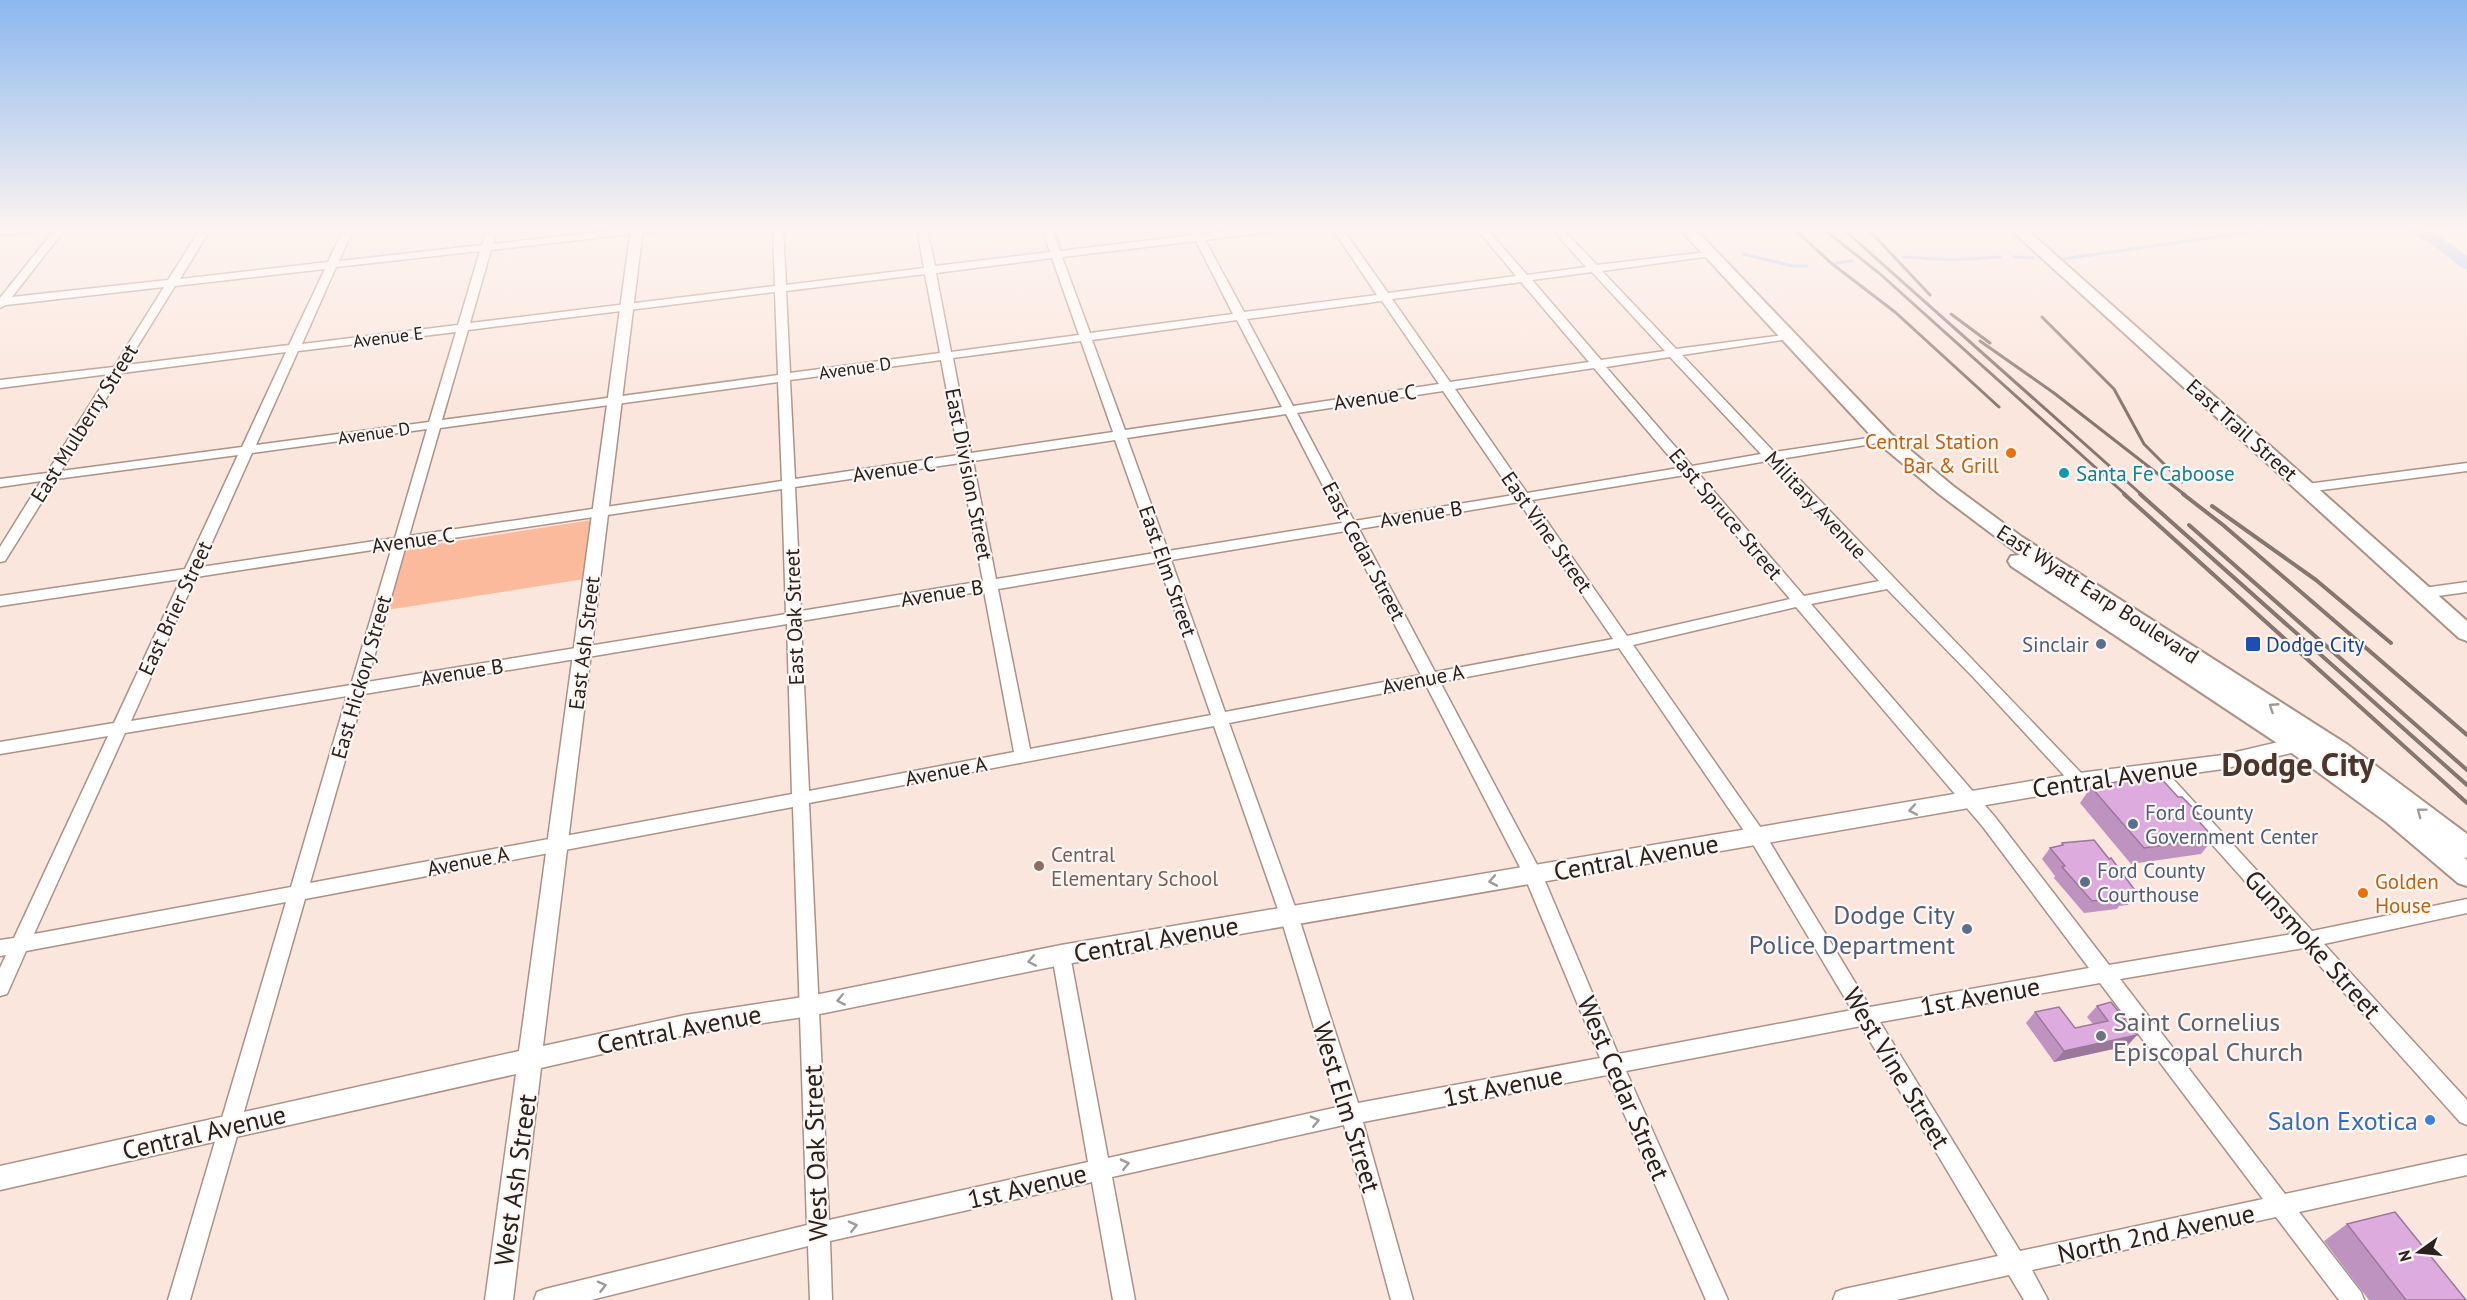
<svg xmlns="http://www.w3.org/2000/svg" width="2467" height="1300" viewBox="0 0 2467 1300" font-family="'PT Sans',sans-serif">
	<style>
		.green { fill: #fbba9c }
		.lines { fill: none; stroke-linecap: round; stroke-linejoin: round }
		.stream { stroke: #a1befa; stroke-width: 3 }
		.river { fill: #a1befa; fill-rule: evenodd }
		.minor-casing { stroke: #aa9287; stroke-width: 3 }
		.tertiary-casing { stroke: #aa9287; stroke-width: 3 }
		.primary-casing { stroke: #aa9287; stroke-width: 4 }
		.minor { fill: #fff; fill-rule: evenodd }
		.tertiary { fill: #fff; fill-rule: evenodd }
		.primary { fill: #fff; fill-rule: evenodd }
		.rail-far1 { stroke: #857670; stroke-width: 3 }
		.rail { stroke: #857670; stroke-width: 4 }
		.wall { fill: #bf93bf }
		.shaded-wall { fill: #9b789b }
		.building { fill: #deabde; stroke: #9b789b; stroke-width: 1.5 }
		.oneway { stroke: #9f9b99 }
		.food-dot { fill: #e8710a; stroke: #fcf7f5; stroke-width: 2 }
		.culture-dot { fill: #0f9aa8; stroke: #fcf7f5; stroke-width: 2 }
		.service-dot { fill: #5c6f8a; stroke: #fcf7f5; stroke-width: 2 }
		.transit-dot { fill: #1a4fb4; stroke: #fcf7f5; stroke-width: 2 }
		.education-dot { fill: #8d6e63; stroke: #fcf7f5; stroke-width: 2 }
		.worship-dot { fill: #6b7280; stroke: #fcf7f5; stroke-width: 2 }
		.shop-dot { fill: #3f7fe0; stroke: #fcf7f5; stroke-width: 2 }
		.labels { text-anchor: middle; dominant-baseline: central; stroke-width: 4.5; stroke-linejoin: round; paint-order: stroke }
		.far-street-label { font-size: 18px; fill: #2a201c; stroke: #fcf7f5 }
		.street-label { font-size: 21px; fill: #2a201c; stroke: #fcf7f5 }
		.food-label { font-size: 21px; fill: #c56008; stroke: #fcf7f5; text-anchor: end }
		.culture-label { font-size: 21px; fill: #0d838f; stroke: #fcf7f5; text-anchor: start }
		.service-label { font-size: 21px; fill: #4e5e75; stroke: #fcf7f5; text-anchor: start }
		.transit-label { font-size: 21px; fill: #164399; stroke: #fcf7f5; text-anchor: start }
		.education-label { font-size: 21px; fill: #785e54; stroke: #fcf7f5; text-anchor: start }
		.near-street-label { font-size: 26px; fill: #2a201c; stroke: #fcf7f5 }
		.near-service-label { font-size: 26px; fill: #4e5e75; stroke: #fcf7f5; text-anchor: end }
		.near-worship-label { font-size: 26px; fill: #5b616d; stroke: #fcf7f5; text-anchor: start }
		.near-shop-label { font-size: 26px; fill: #366cbe; stroke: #fcf7f5; text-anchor: end }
		.town-label { font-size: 33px; font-weight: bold; fill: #4a362c; stroke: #fcf7f5 }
	</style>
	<rect width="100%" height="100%" fill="#fbe6dd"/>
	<path class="green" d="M 592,520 L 584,579 L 387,610 L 405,549 Z"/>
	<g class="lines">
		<path class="stream" d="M 1743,254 L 1793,266 L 1807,266
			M 1903,257 L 1952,260 L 2000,257
			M 2014,257 L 2033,258
			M 2063,259 L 2277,228
			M 1836,263 L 1852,261"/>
		<path class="river" d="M 2403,228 C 2429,225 2447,242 2467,256 L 2467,269 L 2461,267 L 2433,245 Z"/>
		<g class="minor-casing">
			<path id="minor" d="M 16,228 L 48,228 L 43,231 L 0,235 L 0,229 Z
				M 56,228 L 66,228 L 12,297 L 168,280 L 201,228 L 211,228 L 180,279 L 328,262 L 344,228 L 354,228 L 339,261 L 482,245 L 487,228 L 497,228 L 493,244 L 636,228 L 664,228 L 659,231 L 491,250 L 470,323 L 775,286 L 773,228 L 783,228 L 786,285 L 924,268 L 917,228 L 927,228 L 935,266 L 1050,252 L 1042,228 L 1052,228 L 1060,251 L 1193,235 L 1190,230 L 1193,228 L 1199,228 L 1202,234 L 1254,228 L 1280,228 L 1275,231 L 1205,240 L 1244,312 L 1377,295 L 1332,228 L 1342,228 L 1388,293 L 1516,276 L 1476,228 L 1486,228 L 1527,275 L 1586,267 L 1551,228 L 1561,228 L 1597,265 L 1715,251 L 1715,255 L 1711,256 L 1602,271 L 1676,349 L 1792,334 L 1792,338 L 1788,339 L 1682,355 L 1774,452 L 1888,435 L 1890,438 L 1888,441 L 1884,442 L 1780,459 L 2085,777 L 2087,781 L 2085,785 L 2079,787 L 2073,785 L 1974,678 L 1887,589 L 1811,604 L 1995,817 L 2109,965 L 2292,934 L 2152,777 L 2150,773 L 2152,769 L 2158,767 L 2164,769 L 2312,931 L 2467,899 L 2467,913 L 2324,944 L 2467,1100 L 2467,1125 L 2460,1122 L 2304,948 L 2120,979 L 2285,1194 L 2467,1155 L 2467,1175 L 2299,1212 L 2361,1292 L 2364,1300 L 2339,1300 L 2276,1217 L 2032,1270 L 2048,1300 L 2024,1300 L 2009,1275 L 1896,1300 L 1833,1300 L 1836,1292 L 1844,1289 L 1998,1256 L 1861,1026 L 1626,1071 L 1728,1300 L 1706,1300 L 1607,1075 L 1363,1122 L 1413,1300 L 1391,1300 L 1344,1125 L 1112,1177 L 1135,1300 L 1113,1300 L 1092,1182 L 830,1241 L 832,1300 L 810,1300 L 808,1246 L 591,1300 L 534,1300 L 537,1292 L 545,1289 L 807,1225 L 793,807 L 305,899 L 190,1300 L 168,1300 L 286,902 L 26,951 L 7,994 L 0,996 L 0,968 L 6,955 L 0,956 L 0,940 L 14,938 L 108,736 L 0,754 L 0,742 L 114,723 L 181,579 L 0,606 L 0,596 L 185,569 L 238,455 L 56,479 L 5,561 L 0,562 L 0,547 L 41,481 L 0,487 L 0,479 L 47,473 L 109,374 L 0,388 L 0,380 L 114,367 L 164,287 L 6,305 L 0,308 L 0,298 ZM 1196,241 L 1233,314 L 1090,333 L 1062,257 ZM 480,251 L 458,325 L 302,344 L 336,267 ZM 1052,258 L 1079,335 L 951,352 L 936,273 ZM 325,269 L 289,345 L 126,365 L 175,286 ZM 1592,272 L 1665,351 L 1601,360 L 1532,280 ZM 925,274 L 940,353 L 790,373 L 786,291 ZM 1521,282 L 1589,362 L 1450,382 L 1392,299 ZM 775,292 L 778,375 L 442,420 L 468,330 ZM 1382,301 L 1439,384 L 1293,406 L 1247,319 ZM 1237,320 L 1282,407 L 1125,430 L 1092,340 ZM 456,332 L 429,422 L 256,445 L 298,351 ZM 1081,341 L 1113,432 L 971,453 L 953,358 ZM 286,352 L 242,447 L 61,471 L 122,373 ZM 1670,357 L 1761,454 L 1692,466 L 1606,367 ZM 941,360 L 959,455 L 795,479 L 790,380 ZM 1594,368 L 1679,468 L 1527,493 L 1455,389 ZM 778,382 L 782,481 L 409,536 L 440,428 ZM 1443,391 L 1514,495 L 1354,521 L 1297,413 ZM 1286,414 L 1342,523 L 1168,551 L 1127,438 ZM 427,429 L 395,538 L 201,567 L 252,453 ZM 1115,440 L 1155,553 L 996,579 L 973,461 ZM 1767,461 L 1879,581 L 1804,596 L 1698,473 ZM 960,463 L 983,581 L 801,611 L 795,487 ZM 1685,475 L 1790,599 L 1627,636 L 1532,500 ZM 782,489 L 786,614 L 367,682 L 406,545 ZM 1519,502 L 1613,639 L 1435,672 L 1359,529 ZM 1346,531 L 1421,675 L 1225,712 L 1171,560 ZM 392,547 L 351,685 L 131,721 L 196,577 ZM 1158,562 L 1211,715 L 1030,749 L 998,589 ZM 984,591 L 1014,752 L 809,791 L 801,621 ZM 1796,607 L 1983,827 L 2089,968 L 1870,1007 L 1763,831 L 1633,645 ZM 787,624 L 792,794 L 310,883 L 364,694 ZM 1619,648 L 1751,841 L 1852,1010 L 1618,1054 L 1542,874 L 1440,682 ZM 1426,685 L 1524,875 L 1600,1058 L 1358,1103 L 1298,915 L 1229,723 ZM 347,696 L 291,887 L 34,934 L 125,733 ZM 1214,726 L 1280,915 L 1338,1107 L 1108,1158 L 1070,955 L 1068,949 L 1061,947 L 1054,949 L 1052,955 L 1088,1162 L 829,1220 L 809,803 ZM 2100,983 L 2263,1199 L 2020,1251 L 1880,1022 Z
				M 2467,463 L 2467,471 L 2307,492 L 2300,488 L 2307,484 Z
				M 2467,582 L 2467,592 L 2423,598 L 2416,593 L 2423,588 Z"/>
		</g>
		<g class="tertiary-casing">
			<path id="tertiary" d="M 631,228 L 643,228 L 543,1046 L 685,1015 L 810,996 L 1061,945 L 2079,773 L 2223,755 L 2308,735 L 2315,737 L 2318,742 L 2315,747 L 2308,749 L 2223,769 L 2079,789 L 1061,965 L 810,1016 L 685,1035 L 541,1068 L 513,1300 L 485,1300 L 516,1074 L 0,1190 L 0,1166 L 519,1051 Z"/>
		</g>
		<g class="primary-casing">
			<path id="primary" d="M 1679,228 L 1694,228 L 1891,434 L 1953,486 L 2022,537 L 2348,745 L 2467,834 L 2467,858 L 2464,857 L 2467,860 L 2467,886 L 2458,883 L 2386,822 L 2289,751 L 2011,566 L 2008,561 L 2011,556 L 2020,555 L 1939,494 L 1877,442 Z
				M 2009,228 L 2025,228 L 2467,621 L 2467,641 L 2459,638 Z"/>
		</g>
		<use href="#minor" class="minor"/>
		<use href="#tertiary" class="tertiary"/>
		<use href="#primary" class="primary"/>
		<path class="rail-far1" d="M 1793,228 L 1831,263 L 1895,312 L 1999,407
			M 1822,228 L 1879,273 L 2126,495
			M 1842,228 L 2142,495
			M 1867,228 L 1930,295
			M 1951,314 L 1990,343
			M 2042,317 L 2114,389 L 2144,444 L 2182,482
			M 1980,341 L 2054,393 L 2185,495"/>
		<path class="rail" d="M 2124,494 L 2467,803
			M 2140,494 L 2467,785
			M 2183,494 L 2223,525 L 2467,735
			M 2212,506 L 2316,580 L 2391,643
			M 2189,525 L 2467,770"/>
	</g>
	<path class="wall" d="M 2091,787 L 2199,814 L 2196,818 L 2214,838 L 2201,854 L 2131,864 L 2080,803 Z
		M 2062,843 L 2137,893 L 2128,905 L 2119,906 L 2117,909 L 2084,913 L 2054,878 L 2055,876 L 2042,859 L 2050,848 L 2060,846 Z
		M 2097,1006 L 2137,1035 L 2127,1046 L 2054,1062 L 2026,1023 L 2035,1012 L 2075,1028 L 2093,1024 L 2087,1017 Z
		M 2347,1224 L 2466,1300 L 2369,1300 L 2324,1241 Z"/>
	<path class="shaded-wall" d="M 2137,1035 L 2127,1046 L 2054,1062 L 2064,1051 Z"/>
	<path class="building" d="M 2157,774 L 2178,797 L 2182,797 L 2199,814 L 2193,815 L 2214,838 L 2144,848 L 2091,787 Z
		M 2094,840 L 2109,859 L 2111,858 L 2137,893 L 2124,896 L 2126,898 L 2092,901 L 2062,867 L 2065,866 L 2050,848 L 2063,845 L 2062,843 Z
		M 2111,1002 L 2137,1035 L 2064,1051 L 2035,1012 L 2059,1007 L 2075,1028 L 2108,1021 L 2097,1006 Z
		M 2395,1212 L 2466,1300 L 2406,1300 L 2347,1224 Z"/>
	<defs><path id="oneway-chevron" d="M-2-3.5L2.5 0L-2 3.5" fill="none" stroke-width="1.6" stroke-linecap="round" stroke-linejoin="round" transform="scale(1.5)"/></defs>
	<g class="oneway">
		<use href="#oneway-chevron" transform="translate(2273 707) rotate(-147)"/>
		<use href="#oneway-chevron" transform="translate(1913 810) rotate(170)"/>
		<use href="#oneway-chevron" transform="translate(2421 812) rotate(-143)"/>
		<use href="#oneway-chevron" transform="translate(1493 881) rotate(170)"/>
		<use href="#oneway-chevron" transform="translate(1032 961) rotate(169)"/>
		<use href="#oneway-chevron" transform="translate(841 1000) rotate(169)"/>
		<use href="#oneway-chevron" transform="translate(1315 1121) rotate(-13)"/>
		<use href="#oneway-chevron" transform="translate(1125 1164) rotate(-13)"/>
		<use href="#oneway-chevron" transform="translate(853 1226) rotate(-13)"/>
		<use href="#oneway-chevron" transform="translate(602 1286) rotate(-14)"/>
	</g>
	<linearGradient id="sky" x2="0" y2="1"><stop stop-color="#8bb8ef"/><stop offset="0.56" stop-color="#fdf4f0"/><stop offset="1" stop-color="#fdf4f0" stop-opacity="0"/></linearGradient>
	<rect width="2467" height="410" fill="url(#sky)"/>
	<g class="food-dot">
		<circle cx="2011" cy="453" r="6"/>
		<circle cx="2363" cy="893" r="6"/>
	</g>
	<circle class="culture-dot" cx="2064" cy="473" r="6"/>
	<g class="service-dot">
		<circle cx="2101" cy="644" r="6"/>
		<circle cx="2133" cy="824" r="6"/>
		<circle cx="2085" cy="882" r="6"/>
		<circle cx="1967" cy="929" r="6"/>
	</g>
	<rect class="transit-dot" x="2245" y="636" width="16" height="16" rx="3"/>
	<circle class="education-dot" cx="1039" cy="866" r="6"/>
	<circle class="worship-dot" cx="2101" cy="1036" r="6"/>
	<circle class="shop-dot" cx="2430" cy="1120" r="6"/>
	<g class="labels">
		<g class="far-street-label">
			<text transform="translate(388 337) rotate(-7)">Avenue E</text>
			<text transform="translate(855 368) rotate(-8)">Avenue D</text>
			<text transform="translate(374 433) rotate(-8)">Avenue D</text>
		</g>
		<g class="street-label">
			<text transform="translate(1375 397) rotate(-8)">Avenue C</text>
			<text transform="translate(84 423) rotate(-58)">East Mulberry Street</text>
			<text transform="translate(2242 430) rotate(42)">East Trail Street</text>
			<text transform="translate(894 469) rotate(-8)">Avenue C</text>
			<text transform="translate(969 474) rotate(79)">East Division Street</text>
			<text transform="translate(1816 505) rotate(47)">Military Avenue</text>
			<text transform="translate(1421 514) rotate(-9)">Avenue B</text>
			<text transform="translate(1726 514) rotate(50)">East Spruce Street</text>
			<text transform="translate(1547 532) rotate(55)">East Vine Street</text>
			<text transform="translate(413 540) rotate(-8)">Avenue C</text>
			<text transform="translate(1364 551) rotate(62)">East Cedar Street</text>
			<text transform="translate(1168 571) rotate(71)">East Elm Street</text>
			<text transform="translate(942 593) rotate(-9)">Avenue B</text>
			<text transform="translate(2098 594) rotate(33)">East Wyatt Earp Boulevard</text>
			<text transform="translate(175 608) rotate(-65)">East Brier Street</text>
			<text transform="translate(794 617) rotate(-92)">East Oak Street</text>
			<text transform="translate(584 643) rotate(-83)">East Ash Street</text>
			<text transform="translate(462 672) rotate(-9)">Avenue B</text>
			<text transform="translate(361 677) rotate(-74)">East Hickory Street</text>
			<text transform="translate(1423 679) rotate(-11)">Avenue A</text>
			<text transform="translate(946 771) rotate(-11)">Avenue A</text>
			<text transform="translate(468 861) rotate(-11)">Avenue A</text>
		</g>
		<g class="food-label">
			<text x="1999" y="441">Central Station<tspan x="1999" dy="24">Bar &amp; Grill</tspan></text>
			<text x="2375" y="881" text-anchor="start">Golden<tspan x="2375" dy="24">House</tspan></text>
		</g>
		<g class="culture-label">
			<text x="2076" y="473">Santa Fe Caboose</text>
		</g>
		<g class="service-label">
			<text x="2089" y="644" text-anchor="end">Sinclair</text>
			<text x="2145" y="812">Ford County<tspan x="2145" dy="24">Government Center</tspan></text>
			<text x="2097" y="870">Ford County<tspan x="2097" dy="24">Courthouse</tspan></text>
		</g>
		<g class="transit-label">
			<text x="2266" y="644">Dodge City</text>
		</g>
		<g class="education-label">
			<text x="1051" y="854">Central<tspan x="1051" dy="24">Elementary School</tspan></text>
		</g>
		<g class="near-street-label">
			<text transform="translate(2115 777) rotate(-8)">Central Avenue</text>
			<text transform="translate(1636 857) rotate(-10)">Central Avenue</text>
			<text transform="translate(1156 939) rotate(-10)">Central Avenue</text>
			<text transform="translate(2313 944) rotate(48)">Gunsmoke Street</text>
			<text transform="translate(1980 996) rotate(-10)">1st Avenue</text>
			<text transform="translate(679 1029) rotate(-11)">Central Avenue</text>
			<text transform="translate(1897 1068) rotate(59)">West Vine Street</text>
			<text transform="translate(1503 1086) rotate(-11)">1st Avenue</text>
			<text transform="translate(1624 1088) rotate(67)">West Cedar Street</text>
			<text transform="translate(1347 1107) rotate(73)">West Elm Street</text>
			<text transform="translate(204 1132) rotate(-13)">Central Avenue</text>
			<text transform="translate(815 1153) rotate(-92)">West Oak Street</text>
			<text transform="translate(515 1180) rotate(-82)">West Ash Street</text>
			<text transform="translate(1027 1186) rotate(-13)">1st Avenue</text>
			<text transform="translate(2156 1233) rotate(-12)">North 2nd Avenue</text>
		</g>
		<g class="near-service-label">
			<text x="1955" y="914">Dodge City<tspan x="1955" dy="30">Police Department</tspan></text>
		</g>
		<g class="near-worship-label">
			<text x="2113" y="1021">Saint Cornelius<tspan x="2113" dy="30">Episcopal Church</tspan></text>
		</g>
		<g class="near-shop-label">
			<text x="2418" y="1120">Salon Exotica</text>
		</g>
		<g class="town-label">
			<text x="2298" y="763">Dodge City</text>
		</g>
	</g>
	<g transform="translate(2419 1252) rotate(255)" stroke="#fcf7f5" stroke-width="4.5" paint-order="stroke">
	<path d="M0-4.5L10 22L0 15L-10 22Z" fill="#2a201c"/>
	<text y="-9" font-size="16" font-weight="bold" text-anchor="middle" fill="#2a201c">N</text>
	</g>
</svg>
